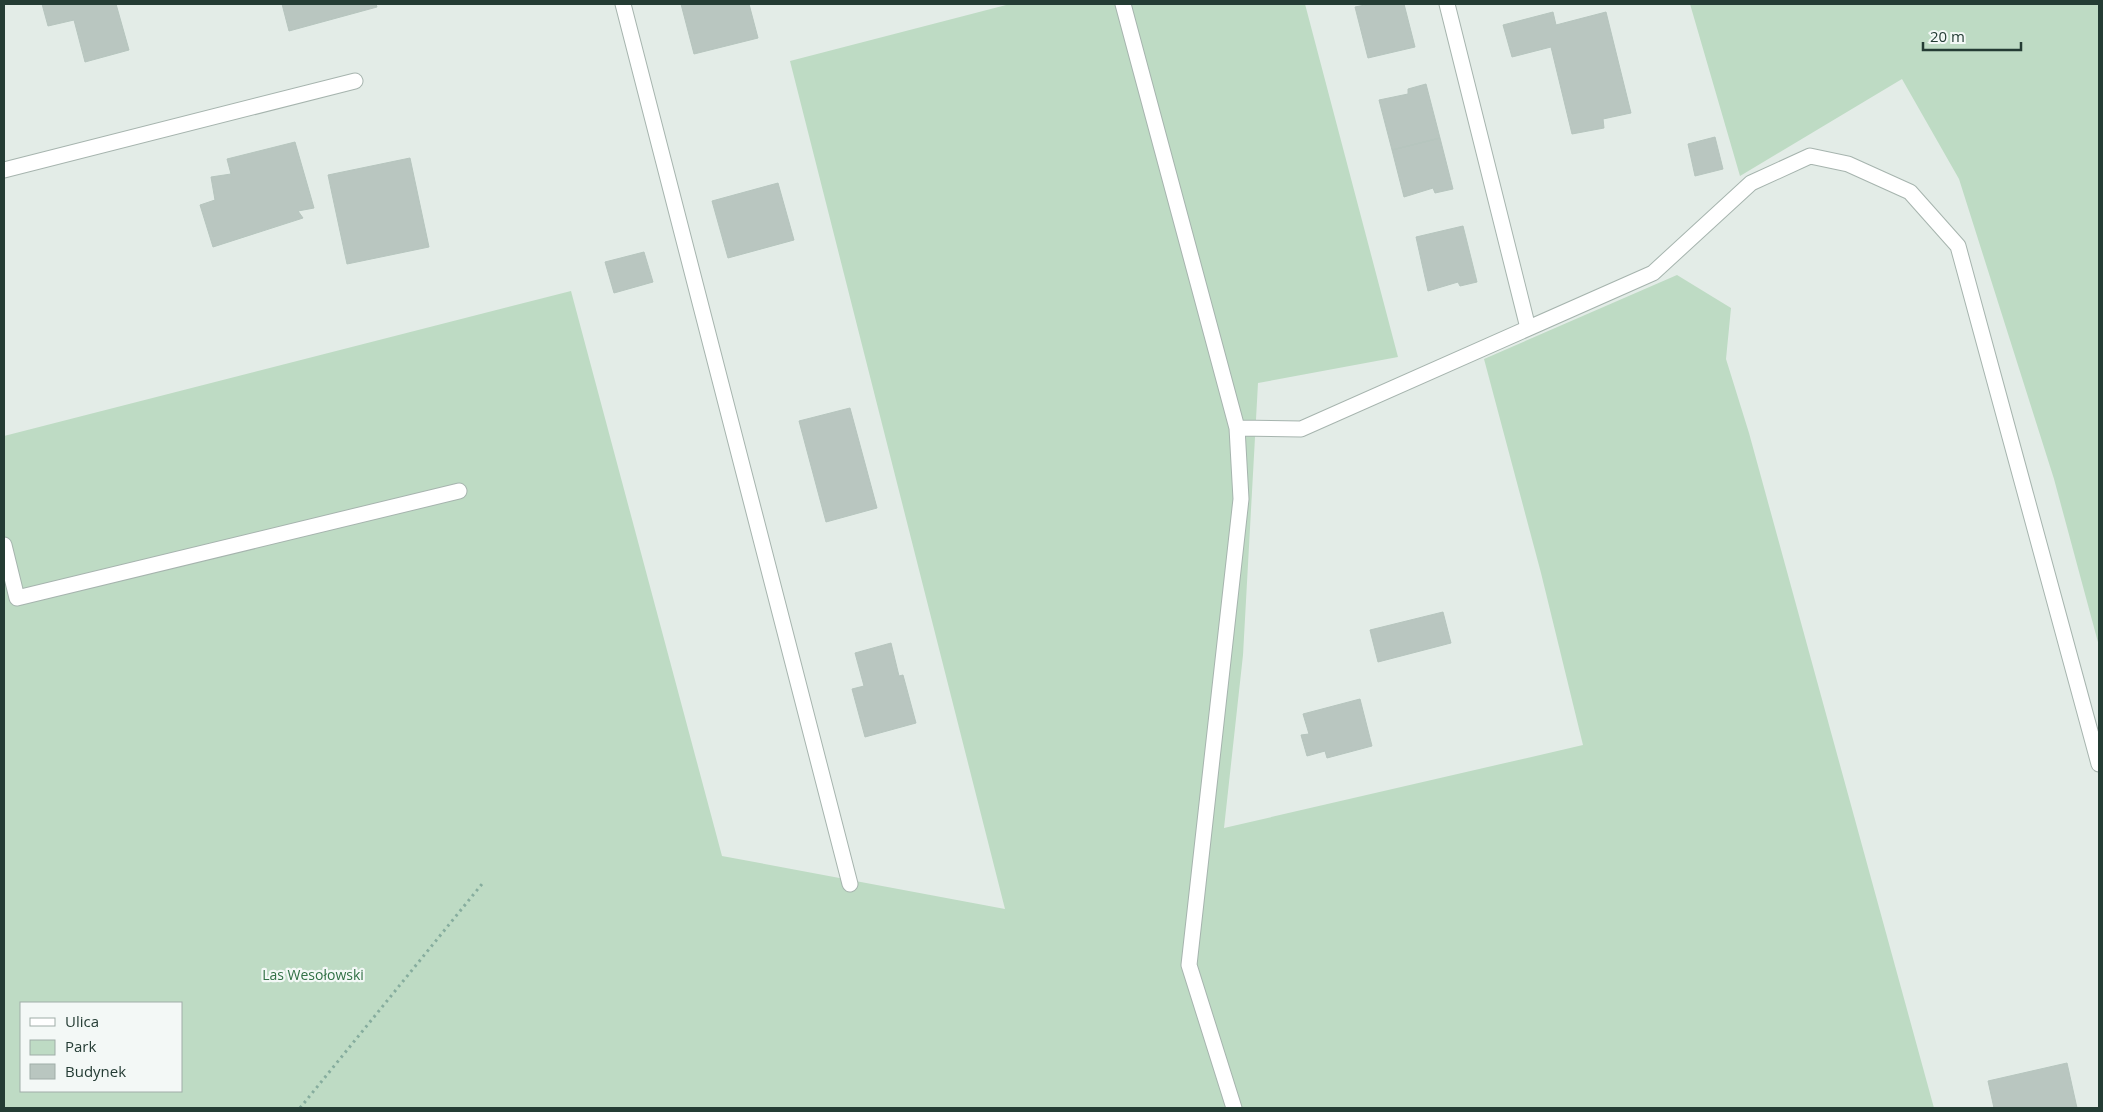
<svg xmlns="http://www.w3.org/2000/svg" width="2103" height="1112" viewBox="0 0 2103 1112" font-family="'Open Sans',sans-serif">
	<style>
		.green { fill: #bedbc4; fill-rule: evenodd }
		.building { fill: #b9c6c0; stroke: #b6c5be }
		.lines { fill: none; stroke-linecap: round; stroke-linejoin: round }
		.lane-casing { stroke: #a6b4ae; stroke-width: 17 }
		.street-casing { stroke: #a6b4ae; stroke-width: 17 }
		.path { stroke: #86ad9e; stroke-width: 3; stroke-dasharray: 2.5 4; stroke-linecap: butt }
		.lane { stroke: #fff; stroke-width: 15 }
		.street { stroke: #fff; stroke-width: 15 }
		.labels { text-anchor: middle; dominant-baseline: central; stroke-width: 4.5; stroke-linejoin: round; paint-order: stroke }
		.park-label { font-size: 14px; fill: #317045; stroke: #f3f8f6 }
	</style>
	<rect width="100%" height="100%" fill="#e3ece7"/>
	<path class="green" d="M 1010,4 L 1305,4 L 1398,357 L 1258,383 L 1243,655 L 1224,828 L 1583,745 L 1541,573 L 1484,359 L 1677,275 L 1731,308 L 1726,359 L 1749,433 L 1934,1108 L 4,1108 L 4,436 L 571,291 L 722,856 L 1005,909 L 790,61 ZM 21,1003 L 181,1003 L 181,1091 L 21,1091 Z
		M 1690,4 L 2099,4 L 2099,646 L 2054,479 L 1959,179 L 1902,79 L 1740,176 Z"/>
	<path class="building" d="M 42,4 L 116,4 L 129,50 L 85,62 L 74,20 L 48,26 Z
		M 282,4 L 376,4 L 377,7 L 289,31 Z
		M 681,4 L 749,4 L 758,38 L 694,54 Z
		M 1370,4 L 1404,4 L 1415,47 L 1368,58 L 1355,7 Z
		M 1553,12 L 1556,25 L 1606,12 L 1631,113 L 1603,119 L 1604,128 L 1572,134 L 1551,47 L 1512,57 L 1503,25 Z
		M 1426,84 L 1440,138 L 1392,150 L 1379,100 L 1408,94 L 1408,89 Z
		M 1715,137 L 1723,169 L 1695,176 L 1688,144 Z
		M 1440,138 L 1453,189 L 1435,193 L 1433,188 L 1404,197 L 1392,150 Z
		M 295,142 L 314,208 L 298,211 L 303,218 L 213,247 L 200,205 L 215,200 L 211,177 L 231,174 L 227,159 Z
		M 410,158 L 429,247 L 347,264 L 328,175 Z
		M 778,183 L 794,240 L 728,258 L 712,201 Z
		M 1463,226 L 1477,282 L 1460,286 L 1458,282 L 1428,291 L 1416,237 Z
		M 644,252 L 653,282 L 614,293 L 605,262 Z
		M 850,408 L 877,508 L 826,522 L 799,421 Z
		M 1443,612 L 1451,643 L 1378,662 L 1370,630 Z
		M 891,643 L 899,676 L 903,675 L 916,723 L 865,737 L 852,689 L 864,686 L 855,653 Z
		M 1360,699 L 1372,746 L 1327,758 L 1325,751 L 1307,756 L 1301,735 L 1309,734 L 1303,714 Z
		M 2067,1063 L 2077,1108 L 1994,1108 L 1988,1081 Z"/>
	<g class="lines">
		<g class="lane-casing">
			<path id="lane" d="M 4,545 L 17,598 L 459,491"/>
		</g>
		<g class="street-casing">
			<path id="street" d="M 623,4 L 850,884
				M 1123,4 L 1237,428 L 1241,499 L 1189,965 L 1234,1108
				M 1447,4 L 1528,328
				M 4,170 L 355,81
				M 1237,428 L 1301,429 L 1653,273 L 1751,183 L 1810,156 L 1848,164 L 1910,192 L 1958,246 L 2099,764"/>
		</g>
		<path class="path" d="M 300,1108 L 482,884"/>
		<use href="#lane" class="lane"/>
		<use href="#street" class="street"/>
	</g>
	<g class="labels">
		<g class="park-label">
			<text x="313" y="974">Las Wesołowski</text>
		</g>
	</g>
	<rect width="2103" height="1112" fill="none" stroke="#243c34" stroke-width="10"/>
	<rect x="20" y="1002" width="162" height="90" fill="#f3f8f6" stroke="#a0ada8"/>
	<rect x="30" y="1018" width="25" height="8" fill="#ffffff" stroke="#a0ada8"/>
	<text x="65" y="1027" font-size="15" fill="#243c34">Ulica</text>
	<rect x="30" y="1040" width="25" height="15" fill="#bedbc4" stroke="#a0ada8"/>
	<text x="65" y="1052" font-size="15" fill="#243c34">Park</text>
	<rect x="30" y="1064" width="25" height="15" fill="#b9c6c0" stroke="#a0ada8"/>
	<text x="65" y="1077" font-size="15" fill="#243c34">Budynek</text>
	<path d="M1923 42v8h98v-8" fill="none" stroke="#243c34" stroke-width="2.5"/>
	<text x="1930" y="42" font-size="15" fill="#243c34" stroke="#f3f8f6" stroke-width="4" paint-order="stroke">20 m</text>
</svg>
